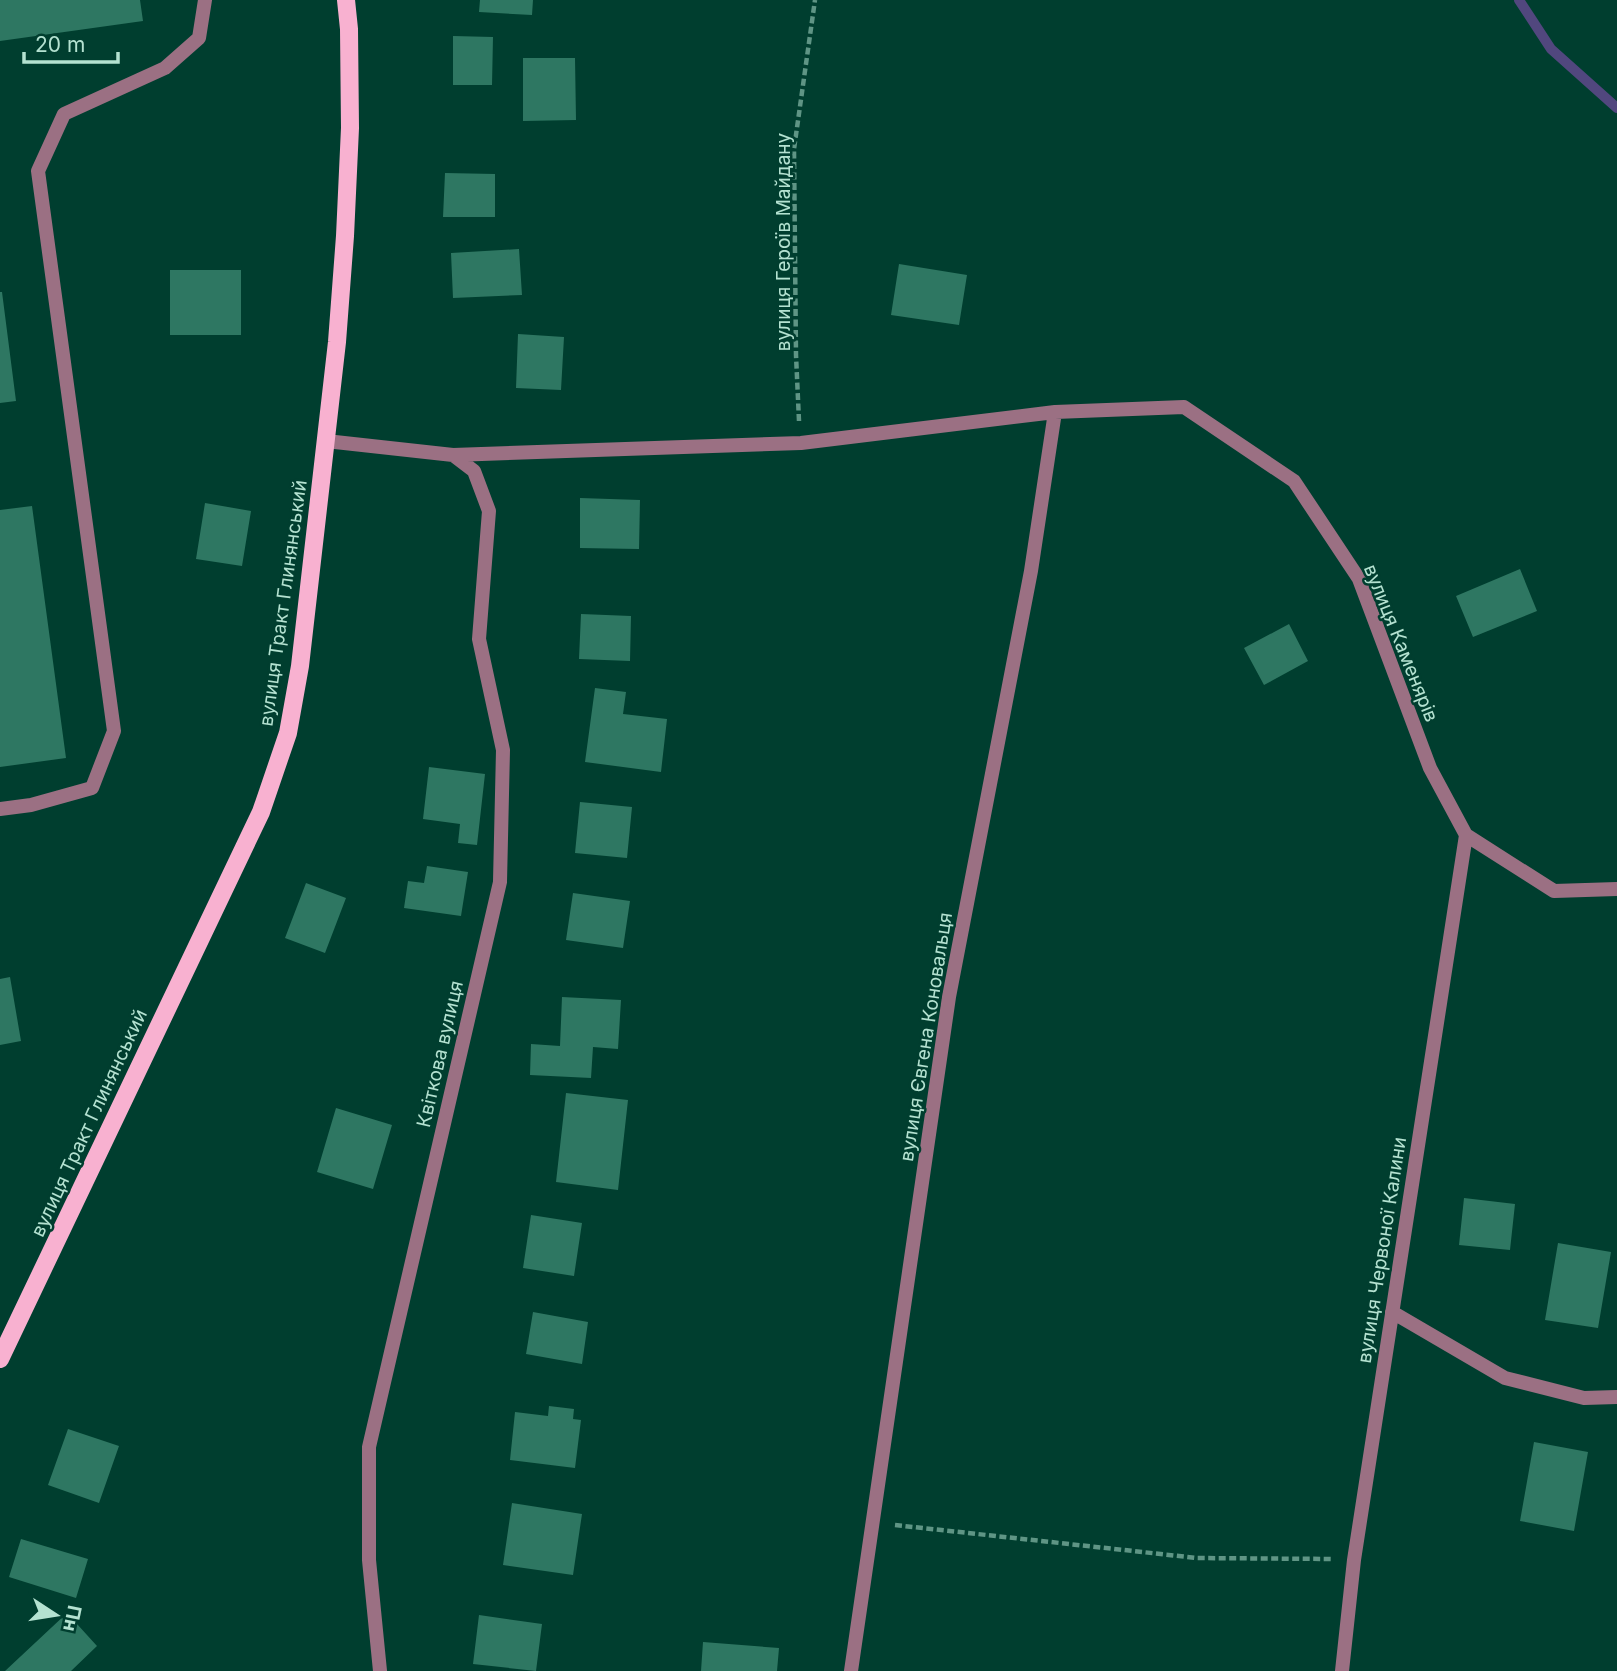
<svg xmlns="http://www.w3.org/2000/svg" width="1617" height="1671" viewBox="0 0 1617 1671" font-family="Inter,sans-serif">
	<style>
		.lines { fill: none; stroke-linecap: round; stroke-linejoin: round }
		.stream { stroke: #51477e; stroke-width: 10 }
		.building { fill: #2e7762 }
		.path { stroke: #5f9585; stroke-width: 4.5; stroke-dasharray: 7 3.5; stroke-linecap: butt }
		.service { stroke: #9b7083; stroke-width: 14 }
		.minor { stroke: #9b7083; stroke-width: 14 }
		.primary { stroke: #f8b1d0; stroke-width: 18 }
		.labels { text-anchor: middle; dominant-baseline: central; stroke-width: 5; stroke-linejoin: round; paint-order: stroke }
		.street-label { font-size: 19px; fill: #b4e2d1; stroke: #003e2f }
	</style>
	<rect width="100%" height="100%" fill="#003e2f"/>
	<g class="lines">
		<path class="stream" d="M 1519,0 L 1551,49 L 1617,108"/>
	</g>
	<path class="building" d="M 0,0 L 140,0 L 143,21 L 0,41 Z
		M 480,0 L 533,0 L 532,15 L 479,12 Z
		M 453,36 L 493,37 L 492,85 L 453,85 Z
		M 523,58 L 575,58 L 576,120 L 523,121 Z
		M 445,173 L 495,174 L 495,217 L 443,217 Z
		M 519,249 L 522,295 L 453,298 L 451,253 Z
		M 899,264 L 967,275 L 959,325 L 891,315 Z
		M 170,270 L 241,270 L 241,335 L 170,335 Z
		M 0,292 L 2,292 L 16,401 L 0,403 Z
		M 518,334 L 564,337 L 561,390 L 516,388 Z
		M 580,498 L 640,500 L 639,549 L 580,548 Z
		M 205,503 L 251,511 L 242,566 L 196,559 Z
		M 32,506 L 66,758 L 0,767 L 0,510 Z
		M 1520,569 L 1537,611 L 1473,637 L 1456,596 Z
		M 581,614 L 631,616 L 630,661 L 579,659 Z
		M 1289,624 L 1308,661 L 1264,685 L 1244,648 Z
		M 595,688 L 626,692 L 623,714 L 667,719 L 661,772 L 585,762 Z
		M 429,767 L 485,774 L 477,845 L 458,843 L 460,824 L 423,819 Z
		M 580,802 L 632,807 L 627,858 L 575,853 Z
		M 427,866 L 468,872 L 461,916 L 404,908 L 408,881 L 424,883 Z
		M 306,883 L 346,898 L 325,953 L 285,938 Z
		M 573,893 L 630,901 L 623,948 L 566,940 Z
		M 10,977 L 21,1041 L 0,1045 L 0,979 Z
		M 562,997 L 621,1000 L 618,1049 L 593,1047 L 591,1078 L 530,1075 L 531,1044 L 560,1046 Z
		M 566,1093 L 628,1100 L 618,1190 L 556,1182 Z
		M 336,1108 L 392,1125 L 373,1189 L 317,1172 Z
		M 1464,1198 L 1515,1204 L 1510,1250 L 1459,1245 Z
		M 531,1215 L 582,1223 L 574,1276 L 523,1268 Z
		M 1558,1243 L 1611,1252 L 1598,1328 L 1545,1320 Z
		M 533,1312 L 588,1322 L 582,1364 L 526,1354 Z
		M 549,1406 L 574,1409 L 573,1419 L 581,1420 L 575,1468 L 510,1460 L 515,1412 L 548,1416 Z
		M 68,1429 L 119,1446 L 99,1503 L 48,1485 Z
		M 1534,1442 L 1588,1452 L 1574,1531 L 1520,1521 Z
		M 512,1503 L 582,1514 L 573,1575 L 503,1565 Z
		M 21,1539 L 88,1559 L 76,1598 L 9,1577 Z
		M 67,1613 L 97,1646 L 71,1671 L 5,1671 Z
		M 479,1615 L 542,1624 L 536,1671 L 473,1664 Z
		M 703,1642 L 779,1648 L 777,1671 L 701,1671 Z"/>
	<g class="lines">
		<path class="path" d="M 799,421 L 796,355 L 794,149 L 815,0
			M 895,1525 L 1197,1558 L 1332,1559"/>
		<path class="service" d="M 0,809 L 31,805 L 92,788 L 114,731 L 38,171 L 64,114 L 165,68 L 199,38 L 205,0"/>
		<path class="minor" d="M 326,441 L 453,455 L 801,443 L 1055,412 L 1184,407 L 1294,481 L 1359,579 L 1430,768 L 1466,835 L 1554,891 L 1617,889
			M 1392,1312 L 1505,1378 L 1584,1398 L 1617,1397
			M 380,1671 L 369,1560 L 369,1447 L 500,882 L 503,750 L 479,639 L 489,511 L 474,471 L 453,455
			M 851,1671 L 949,997 L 1031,571 L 1055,412
			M 1342,1671 L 1354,1560 L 1466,835"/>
		<path class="primary" d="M 0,1359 L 261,812 L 288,733 L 300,666 L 337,342 L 345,236 L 350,128 L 349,29 L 346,0"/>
	</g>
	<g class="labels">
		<g class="street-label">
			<text transform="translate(783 242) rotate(-90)">вулиця Героїв Майдану</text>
			<text transform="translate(283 603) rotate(-82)">вулиця Тракт Глинянський</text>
			<text transform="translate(1401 643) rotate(68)">вулиця Каменярів</text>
			<text transform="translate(926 1037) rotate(-81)">вулиця Євгена Коновальця</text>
			<text transform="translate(440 1054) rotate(-77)">Квіткова вулиця</text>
			<text transform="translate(89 1123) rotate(-65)">вулиця Тракт Глинянський</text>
			<text transform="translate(1382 1250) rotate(-81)">вулиця Червоної Калини</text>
		</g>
	</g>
	<g transform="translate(56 1615) rotate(102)" stroke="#003e2f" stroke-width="5" paint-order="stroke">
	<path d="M0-5L12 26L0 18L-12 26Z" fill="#b4e2d1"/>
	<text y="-10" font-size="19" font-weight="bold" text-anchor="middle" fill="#b4e2d1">Пн</text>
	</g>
	<path d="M24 52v10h94v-10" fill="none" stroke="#b4e2d1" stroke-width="3.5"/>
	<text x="35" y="52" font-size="21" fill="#b4e2d1" stroke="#003e2f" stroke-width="5" paint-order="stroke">20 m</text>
</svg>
